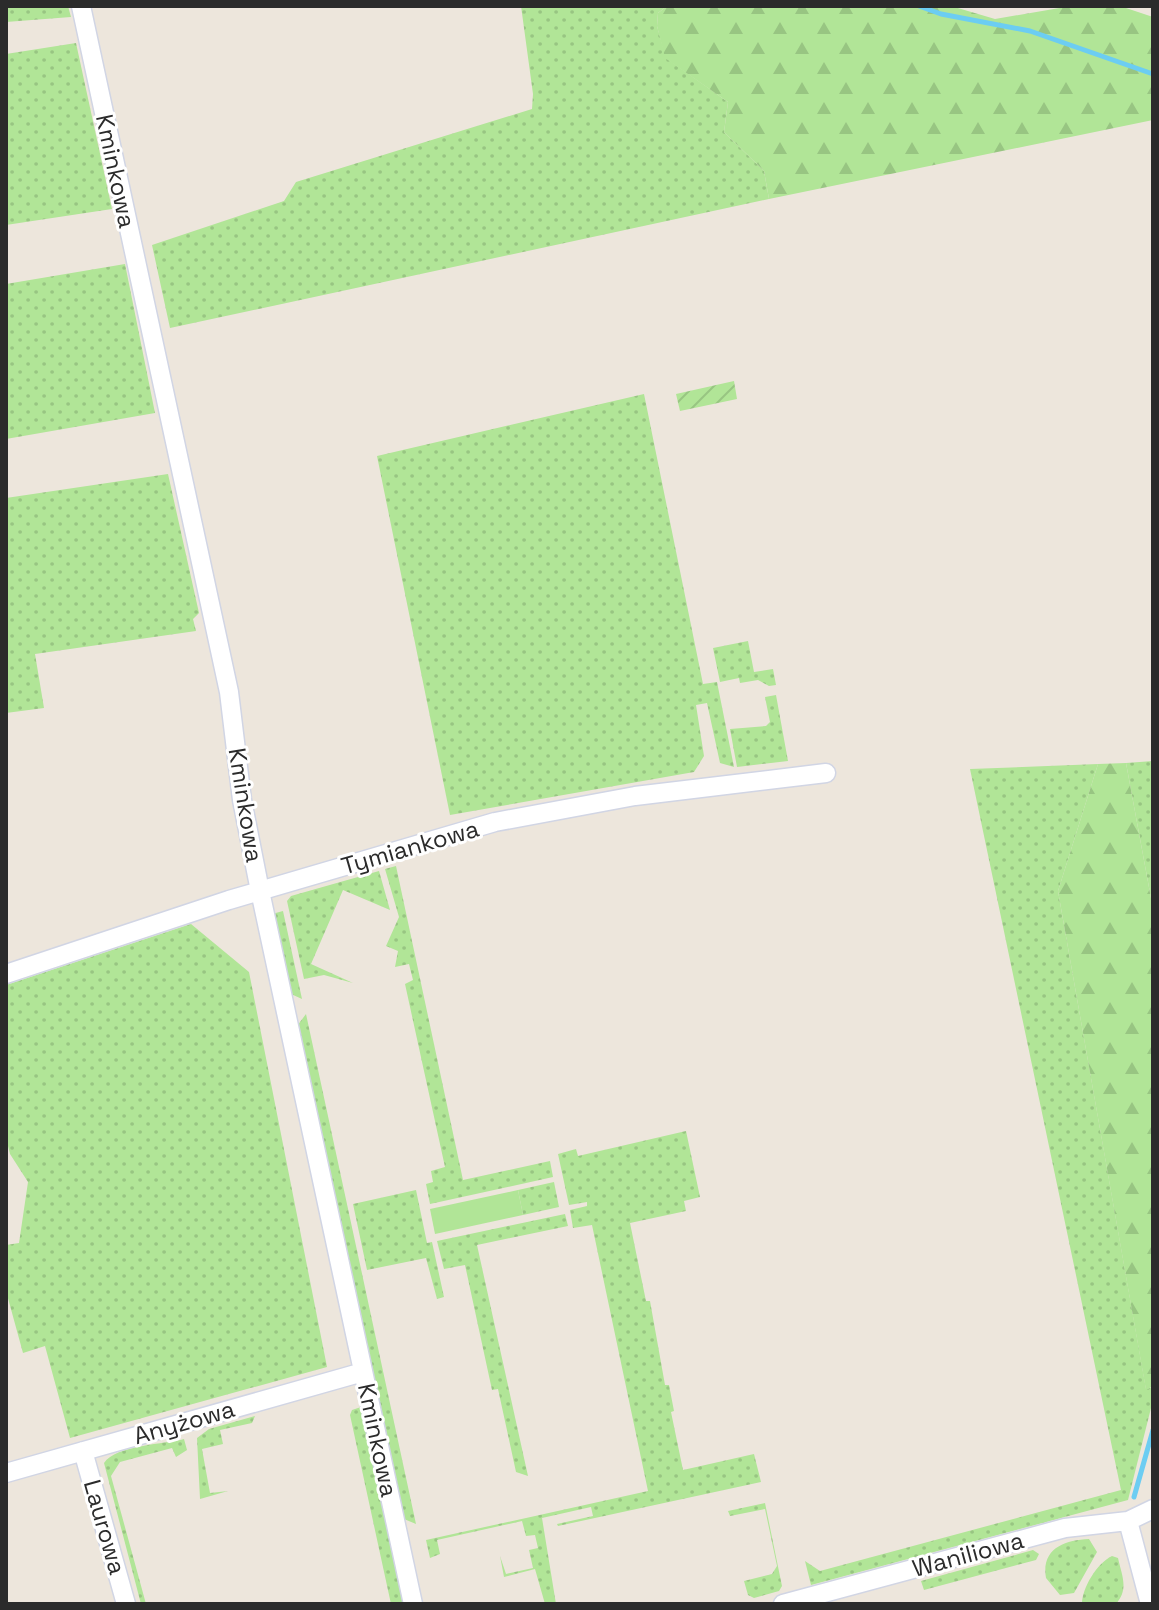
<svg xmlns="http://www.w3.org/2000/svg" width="1159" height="1610" viewBox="0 0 1159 1610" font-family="'Space Grotesk',sans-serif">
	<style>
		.grass { fill: url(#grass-dots) }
		.forest { fill: url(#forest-firs) }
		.park { fill: #b1e597 }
		.garden { fill: url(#garden-furrows) }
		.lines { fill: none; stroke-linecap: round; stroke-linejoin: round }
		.stream { stroke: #6ccdf2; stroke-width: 5 }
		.minor-casing { stroke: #d1d5e4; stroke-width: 21 }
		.minor { stroke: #fff; stroke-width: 18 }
		.labels { text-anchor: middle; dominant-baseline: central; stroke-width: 6; stroke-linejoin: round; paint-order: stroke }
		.street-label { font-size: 24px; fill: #2b2b2b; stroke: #fff }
	</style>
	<defs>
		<pattern id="grass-dots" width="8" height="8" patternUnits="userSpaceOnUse" patternTransform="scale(2)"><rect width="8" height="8" fill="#b1e597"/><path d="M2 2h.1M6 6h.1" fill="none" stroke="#98c582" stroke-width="1.8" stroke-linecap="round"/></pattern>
		<pattern id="forest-firs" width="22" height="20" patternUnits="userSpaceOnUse" patternTransform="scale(2)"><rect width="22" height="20" fill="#b1e597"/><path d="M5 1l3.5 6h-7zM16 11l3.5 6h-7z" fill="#98c582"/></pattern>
		<pattern id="garden-furrows" width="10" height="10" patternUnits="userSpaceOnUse" patternTransform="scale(2)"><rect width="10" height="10" fill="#b1e597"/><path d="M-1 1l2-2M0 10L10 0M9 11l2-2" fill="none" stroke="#98c582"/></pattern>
	</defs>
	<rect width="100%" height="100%" fill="#ede6dc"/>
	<path class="grass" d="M 6,6 L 68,6 L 71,17 L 6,22 Z
		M 521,6 L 667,6 L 658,13 L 657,26 L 666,58 L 728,102 L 724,132 L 764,171 L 769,199 L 170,328 L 152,245 L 284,201 L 296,182 L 532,109 L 533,94 Z
		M 76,43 L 112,209 L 6,225 L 6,54 Z
		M 125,264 L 155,413 L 6,439 L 6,284 Z
		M 644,394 L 703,684 L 717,682 L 734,767 L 720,763 L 707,703 L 696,705 L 704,756 L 694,772 L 450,815 L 377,456 Z
		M 168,474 L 199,613 L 193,619 L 196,631 L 35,654 L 44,708 L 6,713 L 6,498 Z
		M 748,641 L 754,672 L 773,669 L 776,685 L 769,686 L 758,680 L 740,683 L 739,678 L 720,682 L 713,648 Z
		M 776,695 L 788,761 L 737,767 L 730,729 L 766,726 L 770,722 L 765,697 Z
		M 1153,761 L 1153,909 L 1126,763 Z
		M 1098,764 L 1058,891 L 1146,1389 L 1153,1387 L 1153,1400 L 1128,1500 L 811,1585 L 805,1561 L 820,1571 L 1121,1490 L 970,769 Z
		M 396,866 L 463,1180 L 550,1161 L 553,1177 L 430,1204 L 426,1184 L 433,1182 L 431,1171 L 445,1167 L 405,984 L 413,980 L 409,964 L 395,967 L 398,951 L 386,946 L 399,917 L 385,869 Z
		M 379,871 L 390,910 L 343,890 L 311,964 L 353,983 L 324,975 L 304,979 L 287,901 L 291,896 Z
		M 283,911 L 302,999 L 291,994 L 272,914 Z
		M 191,924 L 249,972 L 327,1367 L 70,1438 L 45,1346 L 23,1353 L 6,1291 L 6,1245 L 19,1243 L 28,1182 L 10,1154 L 6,1138 L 6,985 Z
		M 306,1014 L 416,1524 L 404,1519 L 297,1026 Z
		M 686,1131 L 700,1197 L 684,1201 L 686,1211 L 630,1223 L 646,1301 L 650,1301 L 665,1385 L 669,1385 L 674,1411 L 671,1412 L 683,1470 L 754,1454 L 761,1482 L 558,1526 L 557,1524 L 593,1516 L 591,1507 L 542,1518 L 556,1604 L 545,1604 L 535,1569 L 504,1577 L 500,1556 L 506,1574 L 533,1568 L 529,1550 L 538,1548 L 535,1535 L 526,1536 L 522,1521 L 437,1540 L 440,1554 L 430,1558 L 426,1540 L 648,1491 L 592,1225 L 573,1228 L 570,1210 L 587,1206 L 587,1202 L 569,1205 L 558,1154 L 576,1149 L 578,1156 Z
		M 554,1182 L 559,1207 L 523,1215 L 518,1190 Z
		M 416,1190 L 427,1243 L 432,1242 L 444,1297 L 437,1299 L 426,1258 L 367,1270 L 353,1204 Z
		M 565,1214 L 568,1226 L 477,1245 L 528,1476 L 516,1472 L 498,1389 L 492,1390 L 465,1265 L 444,1269 L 437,1241 Z
		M 361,1407 L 404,1604 L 391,1604 L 350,1415 L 352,1410 Z
		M 255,1416 L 252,1423 L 220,1430 L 223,1444 L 202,1449 L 210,1493 L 228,1491 L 200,1499 L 197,1438 L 209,1429 Z
		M 184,1439 L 187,1450 L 176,1457 L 172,1448 L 120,1462 L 111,1476 L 146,1604 L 141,1604 L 104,1463 C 116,1445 166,1444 184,1439 Z
		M 765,1503 L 782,1586 L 779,1591 L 754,1598 L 748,1595 L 744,1581 L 772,1574 L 777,1566 L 765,1509 L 730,1516 L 728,1511 Z
		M 1089,1539 L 1097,1552 L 1074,1593 L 1060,1595 L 1046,1578 C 1041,1549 1064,1540 1089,1539 Z
		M 1033,1550 L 1039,1554 L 1036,1560 L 924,1590 L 921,1581 Z
		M 1112,1556 L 1118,1558 C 1122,1576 1129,1589 1116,1604 L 1082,1604 C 1082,1588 1097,1563 1112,1556 Z"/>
	<path class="forest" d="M 667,6 L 951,6 L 995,19 L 1071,6 L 1120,6 L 1153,17 L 1153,120 L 769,199 L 764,171 L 724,132 L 728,102 L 665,58 L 657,26 L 658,13 Z
		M 1126,763 L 1153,909 L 1153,1386 L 1146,1390 L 1058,891 L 1098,764 Z"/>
	<path class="park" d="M 518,1190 L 523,1215 L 435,1234 L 430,1209 Z"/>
	<path class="garden" d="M 734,381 L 737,399 L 680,411 L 676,394 Z"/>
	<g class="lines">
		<path class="stream" d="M 919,6 L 941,14 L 1030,31 L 1153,74
			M 1134,1497 L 1153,1430"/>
		<g class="minor-casing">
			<path id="minor" d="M 81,6 L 229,692 L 242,800 L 260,891 L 413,1604
				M 6,974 L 229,900 L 495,822 L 635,796 L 826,773
				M 83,1451 L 126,1604
				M 6,1473 L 363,1372
				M 1128,1521 L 1150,1604
				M 783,1604 L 1065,1528 L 1128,1521 L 1153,1509"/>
		</g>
		<use href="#minor" class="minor"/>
	</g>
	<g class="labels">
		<g class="street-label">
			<text transform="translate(116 171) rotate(78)">Kminkowa</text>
			<text transform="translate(246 805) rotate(81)">Kminkowa</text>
			<text transform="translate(410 847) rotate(-16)">Tymiankowa</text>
			<text transform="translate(184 1422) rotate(-16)">Anyżowa</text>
			<text transform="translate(378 1440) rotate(78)">Kminkowa</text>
			<text transform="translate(105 1527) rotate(74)">Laurowa</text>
			<text transform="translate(968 1554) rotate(-15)">Waniliowa</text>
		</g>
	</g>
	<rect width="1159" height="1610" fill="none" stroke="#2b2b2b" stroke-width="16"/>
</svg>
